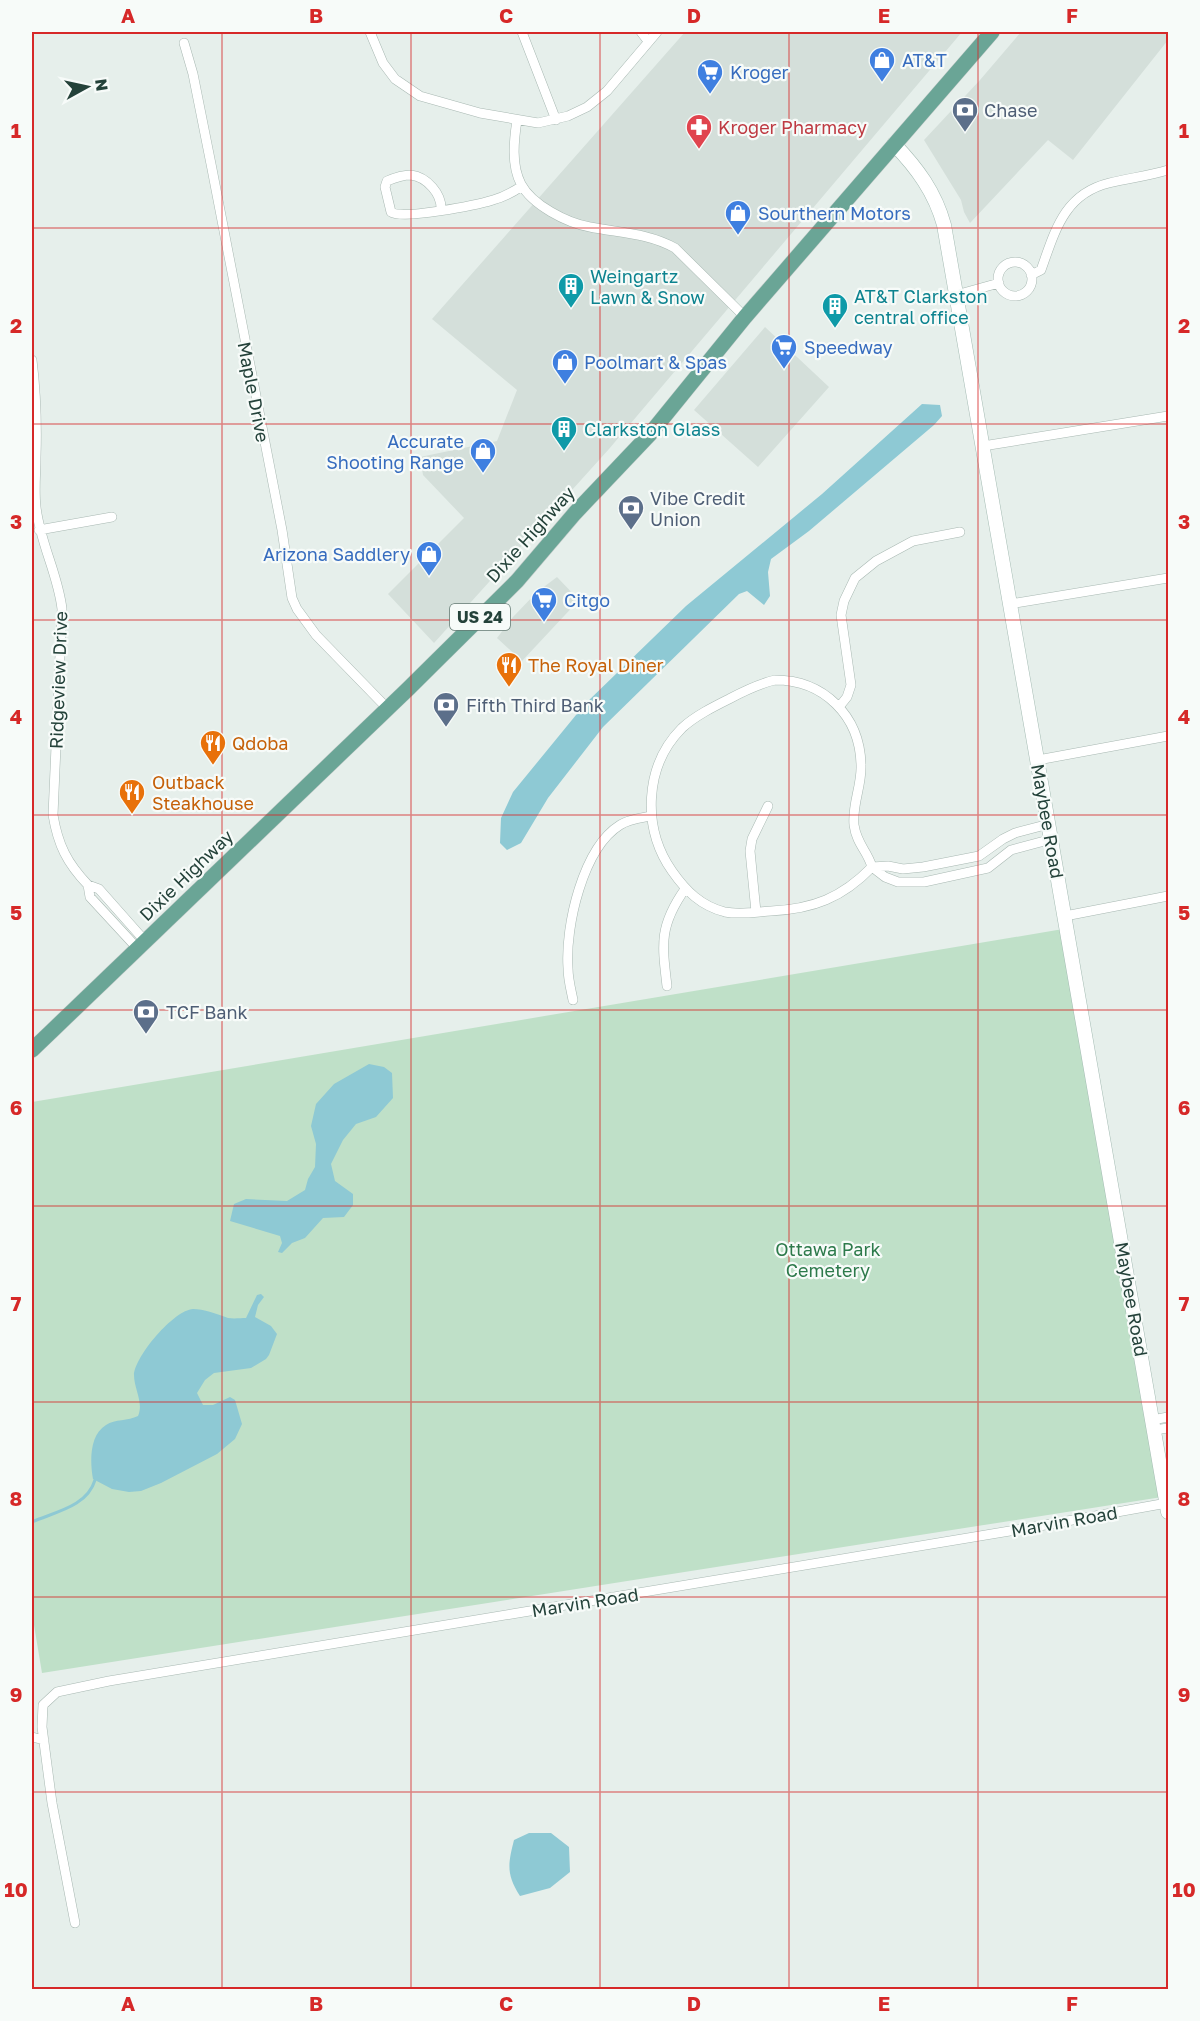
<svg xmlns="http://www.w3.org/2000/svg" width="1200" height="2021" viewBox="0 0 1200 2021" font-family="'Golos Text',sans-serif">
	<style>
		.built { fill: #d4dfda }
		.green { fill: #bfe0c8 }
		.water { fill: #8ec9d4 }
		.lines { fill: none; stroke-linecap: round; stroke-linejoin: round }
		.stream { stroke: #8ec9d4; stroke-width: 3 }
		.street-casing { stroke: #a8b8b2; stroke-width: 10 }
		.secondary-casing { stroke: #a4bbb3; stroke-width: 15 }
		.primary-casing { stroke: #c2cac8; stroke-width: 16 }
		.street { stroke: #fff; stroke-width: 9 }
		.secondary { stroke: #fff; stroke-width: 14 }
		.primary { stroke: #6aa596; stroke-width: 15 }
		.grid { fill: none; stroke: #d62828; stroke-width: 1.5; stroke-opacity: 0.55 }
		.labels { text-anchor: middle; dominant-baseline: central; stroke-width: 4.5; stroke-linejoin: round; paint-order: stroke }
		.shield { fill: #f7fbf9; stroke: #637a73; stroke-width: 1.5 }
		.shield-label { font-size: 16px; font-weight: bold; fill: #24423a }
		.shop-label { font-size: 18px; fill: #366cbe; stroke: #f7fbf9; text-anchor: start }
		.service-label { font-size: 18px; fill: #4e5e75; stroke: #f7fbf9; text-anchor: start }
		.health-label { font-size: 18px; fill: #be3a42; stroke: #f7fbf9; text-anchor: start }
		.culture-label { font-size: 18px; fill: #0d838f; stroke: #f7fbf9; text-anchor: start }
		.street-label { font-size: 18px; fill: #24423a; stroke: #f7fbf9 }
		.food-label { font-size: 18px; fill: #c56008; stroke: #f7fbf9; text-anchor: start }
		.park-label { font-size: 18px; fill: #2d7a4b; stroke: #f7fbf9 }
		.neatline { fill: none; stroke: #d62828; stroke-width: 2 }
		.grid-label { font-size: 20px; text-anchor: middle; font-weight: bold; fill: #d62828 }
	</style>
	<rect width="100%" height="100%" fill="#e6efeb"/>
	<path class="built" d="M 685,32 L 962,32 L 609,449 L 434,643 L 388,594 L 464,518 L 423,475 L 420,457 L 497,441 L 517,390 L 432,319 Z
		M 1021,32 L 1168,32 L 1168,40 L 1073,160 L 1048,140 L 970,223 L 964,212 L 961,200 L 924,140 L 980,80 Z
		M 765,327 L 829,387 L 758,467 L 694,410 Z
		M 557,577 L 579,600 L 522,661 L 497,638 L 513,617 L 537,592 Z"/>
	<path class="green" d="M 1063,929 L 1162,1497 L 42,1673 L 32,1613 L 32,1102 Z"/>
	<path class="water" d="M 922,404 L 940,405 L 942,416 L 934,425 L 809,531 L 771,559 L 768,572 L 770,596 L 764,605 L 747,591 L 739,594 L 603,727 L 548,798 L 521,843 L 507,850 L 500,843 L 501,818 L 513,792 L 585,704 L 686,606 L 822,494 Z
		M 369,1064 L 384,1067 L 392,1073 L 393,1098 L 376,1117 L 356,1124 L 343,1140 L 331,1164 L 335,1181 L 353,1194 L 353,1205 L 344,1217 L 323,1218 L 305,1238 L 292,1243 L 282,1253 L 278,1252 L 282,1243 L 280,1236 L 230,1221 L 234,1204 L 246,1199 L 287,1201 L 305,1190 L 308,1179 L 315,1167 L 316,1144 L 311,1126 L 316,1104 L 334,1084 Z
		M 261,1294 L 264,1297 L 258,1305 L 255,1317 L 271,1326 L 277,1334 L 269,1355 L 266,1359 L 251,1368 L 214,1373 L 205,1380 L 197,1393 L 203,1405 L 213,1405 L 230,1397 L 235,1400 L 242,1424 L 235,1439 L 217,1454 L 161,1483 L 141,1491 L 129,1492 L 112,1489 L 93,1479 C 90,1463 89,1435 106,1425 C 115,1419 128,1421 138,1416 C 144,1403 134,1389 134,1375 C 135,1356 174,1310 193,1309 C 203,1309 218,1314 228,1318 C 234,1319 241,1318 246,1318 L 257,1295 Z
		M 529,1833 L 551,1833 L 569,1847 L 570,1872 L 550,1888 L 520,1896 C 506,1874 508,1864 514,1840 Z"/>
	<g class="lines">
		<path class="stream" d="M 32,1522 C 54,1512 87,1507 95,1480"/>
		<g class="street-casing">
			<path id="street" d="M 370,32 L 383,63 L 395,79 L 420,96 L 480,113 L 538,123 L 568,116 L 587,107 L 607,91 L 657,32
				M 522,32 L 556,120
				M 641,32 L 648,41
				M 184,43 L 193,74 L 212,169 L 282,530 L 292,598 L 297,609 L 316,635 L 388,709
				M 517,120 C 514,140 511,165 521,184 C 532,205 567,223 590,227 C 620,233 648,233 675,248 L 745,317
				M 441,210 C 442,194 427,177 411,175 C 403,175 394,178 387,181 L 385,187 L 391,212 C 402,220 477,205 493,200 C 504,197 513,192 522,186
				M998 279a17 17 0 1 1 34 0a17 17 0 1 1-34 0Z
				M 1031,275 L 1041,270 C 1055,231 1064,194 1109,183 C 1129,178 1149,176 1168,170
				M 956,295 L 999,283
				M 32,360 C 36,392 37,425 36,457 C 36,474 34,490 36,507 C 40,543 58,574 62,609 L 53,815 C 58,845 67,863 88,885
				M 983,446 L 1168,416
				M 39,530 L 112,517
				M 1010,604 L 1168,578
				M 775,680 C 824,680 860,716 861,765 C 862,785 852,804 854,825 C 857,845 867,850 872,867 C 842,898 813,909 771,911 C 756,912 740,915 725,912 C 701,906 686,891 672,871 C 642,828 644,766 682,728 C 695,716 713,707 729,699 C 744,691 758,684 775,680 Z
				M 839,707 L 847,697 L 851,685 L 841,615 L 844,601 L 855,578 L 876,561 L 913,541 L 960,532
				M 1038,760 L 1168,736
				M 1049,824 L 1015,833 L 1003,839 L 979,856 L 923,867 L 903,869 L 888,866 L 872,867 L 885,877 L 898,882 L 924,882 L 988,868 L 1011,850 L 1052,839
				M 756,912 L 750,851 L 752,839 L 768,806
				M 1065,916 L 1168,896
				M 138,949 L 90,897 L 88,885 L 99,889 L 145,941
				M 667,986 C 662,944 659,926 685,889
				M 573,1000 C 571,990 568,979 568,968 C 565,926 583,848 620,825 C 629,819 641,818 651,816
				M 1152,1420 L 1168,1417
				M 1154,1430 L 1168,1428
				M 32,1737 L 44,1740
				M 75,1923 L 52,1803 L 42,1727 L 43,1705 L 57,1692 L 109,1681 L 1034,1527 L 1167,1503"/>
		</g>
		<g class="secondary-casing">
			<path id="secondary" d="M 894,144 C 917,168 935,192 944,225 L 1168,1512"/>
		</g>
		<g class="primary-casing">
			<path id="primary" d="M 32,1050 L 409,688 L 517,581 L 575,513 L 650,434 L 745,317 L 992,32"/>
		</g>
		<use href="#street" class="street"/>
		<use href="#secondary" class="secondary"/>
		<use href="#primary" class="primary"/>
	</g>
	<path class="grid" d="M 222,32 L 222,1990M 411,32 L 411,1990M 600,32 L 600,1990M 789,32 L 789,1990M 978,32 L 978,1990M 32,228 L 1168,228M 32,424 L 1168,424M 32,620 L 1168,620M 32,815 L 1168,815M 32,1010 L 1168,1010M 32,1206 L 1168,1206M 32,1402 L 1168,1402M 32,1597 L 1168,1597M 32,1792 L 1168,1792"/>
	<defs>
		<g id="shop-pin" transform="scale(1.35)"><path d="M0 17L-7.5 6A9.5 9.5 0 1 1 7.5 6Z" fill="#3f7fe0" stroke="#f7fbf9"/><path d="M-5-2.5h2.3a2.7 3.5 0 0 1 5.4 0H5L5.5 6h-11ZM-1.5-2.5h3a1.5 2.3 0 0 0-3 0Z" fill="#fff"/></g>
		<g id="supermarket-pin" transform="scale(1.35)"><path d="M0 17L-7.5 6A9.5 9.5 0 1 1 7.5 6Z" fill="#3f7fe0" stroke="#f7fbf9"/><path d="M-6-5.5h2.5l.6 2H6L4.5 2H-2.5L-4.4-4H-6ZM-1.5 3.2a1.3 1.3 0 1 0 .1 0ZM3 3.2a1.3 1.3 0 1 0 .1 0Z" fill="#fff"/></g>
		<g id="bank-pin" transform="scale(1.35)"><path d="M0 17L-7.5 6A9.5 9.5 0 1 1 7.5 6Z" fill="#5c6f8a" stroke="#f7fbf9"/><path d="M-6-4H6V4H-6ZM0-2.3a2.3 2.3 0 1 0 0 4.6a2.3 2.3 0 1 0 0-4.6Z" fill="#fff"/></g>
		<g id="pharmacy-pin" transform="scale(1.35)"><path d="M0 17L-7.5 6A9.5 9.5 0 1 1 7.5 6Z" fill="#e0444e" stroke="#f7fbf9"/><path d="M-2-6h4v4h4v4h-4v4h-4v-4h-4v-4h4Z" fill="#fff"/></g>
		<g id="building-pin" transform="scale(1.35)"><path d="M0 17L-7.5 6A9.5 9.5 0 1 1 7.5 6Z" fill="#0f9aa8" stroke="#f7fbf9"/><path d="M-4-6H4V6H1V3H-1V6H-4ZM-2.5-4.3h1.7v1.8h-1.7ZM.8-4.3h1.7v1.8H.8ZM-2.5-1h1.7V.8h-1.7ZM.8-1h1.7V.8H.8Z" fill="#fff"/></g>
		<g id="restaurant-pin" transform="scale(1.35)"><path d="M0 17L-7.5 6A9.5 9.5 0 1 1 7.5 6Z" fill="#e8710a" stroke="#f7fbf9"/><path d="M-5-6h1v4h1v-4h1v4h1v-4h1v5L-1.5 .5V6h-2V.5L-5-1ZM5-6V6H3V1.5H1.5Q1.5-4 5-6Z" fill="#fff"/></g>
	</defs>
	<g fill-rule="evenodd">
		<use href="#shop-pin" x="882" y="60"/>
		<use href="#supermarket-pin" x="710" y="72"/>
		<use href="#bank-pin" x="965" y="110"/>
		<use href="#pharmacy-pin" x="699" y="127"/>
		<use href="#shop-pin" x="738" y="213"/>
		<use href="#building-pin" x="571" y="286"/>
		<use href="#building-pin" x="835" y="306"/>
		<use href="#supermarket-pin" x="784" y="347"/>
		<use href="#shop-pin" x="565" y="362"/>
		<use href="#building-pin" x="564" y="429"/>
		<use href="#shop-pin" x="483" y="451"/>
		<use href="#bank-pin" x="631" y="508"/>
		<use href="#shop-pin" x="429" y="554"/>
		<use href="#supermarket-pin" x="544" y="600"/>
		<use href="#restaurant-pin" x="509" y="665"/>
		<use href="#bank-pin" x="446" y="705"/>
		<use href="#restaurant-pin" x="213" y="743"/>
		<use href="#restaurant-pin" x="132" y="792"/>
		<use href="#bank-pin" x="146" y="1012"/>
	</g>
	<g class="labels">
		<rect class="shield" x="450" y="604" width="60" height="26" rx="4.5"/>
		<g class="shield-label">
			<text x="480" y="617">US 24</text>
		</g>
		<g class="shop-label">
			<text x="902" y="60">AT&amp;T</text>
			<text x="730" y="72">Kroger</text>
			<text x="758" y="213">Sourthern Motors</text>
			<text x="804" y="347">Speedway</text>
			<text x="584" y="362">Poolmart &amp; Spas</text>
			<text x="464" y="441" text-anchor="end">Accurate<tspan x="464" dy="21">Shooting Range</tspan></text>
			<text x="410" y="554" text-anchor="end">Arizona Saddlery</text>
			<text x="564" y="600">Citgo</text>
		</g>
		<g class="service-label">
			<text x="984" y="110">Chase</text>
			<text x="650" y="498">Vibe Credit<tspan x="650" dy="21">Union</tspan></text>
			<text x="466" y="705">Fifth Third Bank</text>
			<text x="166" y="1012">TCF Bank</text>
		</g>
		<g class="health-label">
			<text x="718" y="127">Kroger Pharmacy</text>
		</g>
		<g class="culture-label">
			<text x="590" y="276">Weingartz<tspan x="590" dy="21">Lawn &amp; Snow</tspan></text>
			<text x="854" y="296">AT&amp;T Clarkston<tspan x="854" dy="21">central office</tspan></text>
			<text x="584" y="429">Clarkston Glass</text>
		</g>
		<g class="street-label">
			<text transform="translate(254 392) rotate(79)">Maple Drive</text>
			<text transform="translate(530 534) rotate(-48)">Dixie Highway</text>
			<text transform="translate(58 680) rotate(-88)">Ridgeview Drive</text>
			<text transform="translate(1048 821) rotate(80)">Maybee Road</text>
			<text transform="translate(186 875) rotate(-44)">Dixie Highway</text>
			<text transform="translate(1132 1299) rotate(80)">Maybee Road</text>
			<text transform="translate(1064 1521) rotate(-10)">Marvin Road</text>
			<text transform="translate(585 1602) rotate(-9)">Marvin Road</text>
		</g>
		<g class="food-label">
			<text x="528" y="665">The Royal Diner</text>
			<text x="232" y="743">Qdoba</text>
			<text x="152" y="782">Outback<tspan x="152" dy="21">Steakhouse</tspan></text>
		</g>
		<g class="park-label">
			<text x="828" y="1249">Ottawa Park<tspan x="828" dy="21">Cemetery</tspan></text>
		</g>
	</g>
	<rect width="1200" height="2021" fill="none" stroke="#f7fbf9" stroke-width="66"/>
	<g transform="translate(87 87) rotate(82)" stroke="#f7fbf9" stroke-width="4.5" paint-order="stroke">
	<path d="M0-4.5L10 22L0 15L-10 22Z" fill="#24423a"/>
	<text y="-9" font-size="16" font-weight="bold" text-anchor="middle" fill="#24423a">N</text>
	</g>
	<rect x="33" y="33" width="1134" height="1955" class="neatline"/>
	<g class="grid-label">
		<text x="128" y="23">A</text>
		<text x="316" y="23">B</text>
		<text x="506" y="23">C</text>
		<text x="694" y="23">D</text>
		<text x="884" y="23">E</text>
		<text x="1072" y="23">F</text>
		<text x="16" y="138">1</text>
		<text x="1184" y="138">1</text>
		<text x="16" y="333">2</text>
		<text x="1184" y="333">2</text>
		<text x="16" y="529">3</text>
		<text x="1184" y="529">3</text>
		<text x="16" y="724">4</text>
		<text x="1184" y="724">4</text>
		<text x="16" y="920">5</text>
		<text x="1184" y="920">5</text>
		<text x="16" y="1115">6</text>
		<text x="1184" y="1115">6</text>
		<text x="16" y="1311">7</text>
		<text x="1184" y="1311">7</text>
		<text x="16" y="1506">8</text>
		<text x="1184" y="1506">8</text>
		<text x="16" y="1702">9</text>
		<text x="1184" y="1702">9</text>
		<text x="16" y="1897">10</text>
		<text x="1184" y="1897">10</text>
		<text x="128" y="2011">A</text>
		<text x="316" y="2011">B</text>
		<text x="506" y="2011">C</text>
		<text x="694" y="2011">D</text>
		<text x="884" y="2011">E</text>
		<text x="1072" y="2011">F</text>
	</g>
</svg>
